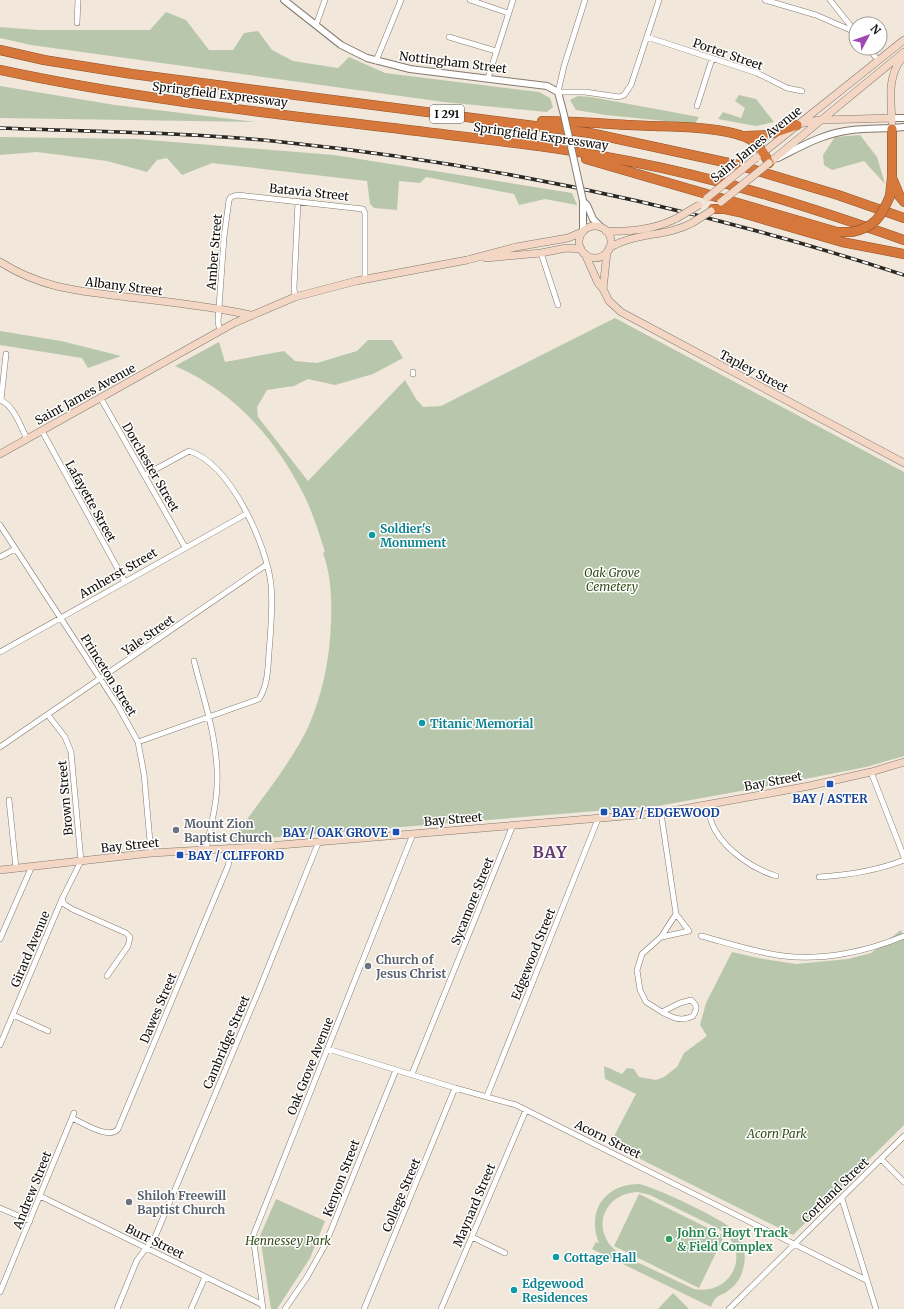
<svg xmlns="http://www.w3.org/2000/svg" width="904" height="1309" viewBox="0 0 904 1309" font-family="Merriweather,serif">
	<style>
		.green { fill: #b8c7ac; fill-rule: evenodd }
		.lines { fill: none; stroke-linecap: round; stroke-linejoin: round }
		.minor-casing { stroke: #837a6e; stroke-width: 6 }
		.tertiary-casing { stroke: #837a6e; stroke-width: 8 }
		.secondary-casing { stroke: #837a6e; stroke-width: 8 }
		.motorway-casing { stroke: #91532a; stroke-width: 10 }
		.minor { stroke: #fff; stroke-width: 5 }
		.tertiary { stroke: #fff; stroke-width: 6 }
		.secondary { stroke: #f3d6c4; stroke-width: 7 }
		.motorway { stroke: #d6783c; stroke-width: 9 }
		.rail-casing { stroke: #2b2721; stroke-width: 3.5 }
		.rail { stroke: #fff; stroke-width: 2; stroke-dasharray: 6; stroke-linecap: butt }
		.tertiary-bridge-casing { stroke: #837a6e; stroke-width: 8; stroke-linecap: butt }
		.secondary-bridge-casing { stroke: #837a6e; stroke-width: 8; stroke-linecap: butt }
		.motorway-bridge-casing { stroke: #91532a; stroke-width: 10; stroke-linecap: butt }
		.tertiary-bridge { stroke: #fff; stroke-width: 6 }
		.secondary-bridge { stroke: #f3d6c4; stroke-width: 7 }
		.motorway-bridge { stroke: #d6783c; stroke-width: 9 }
		.culture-dot { fill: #0f9aa8; stroke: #fff; stroke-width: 1.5 }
		.transit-dot { fill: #1a4fb4; stroke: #fff; stroke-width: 1.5 }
		.worship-dot { fill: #6b7280; stroke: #fff; stroke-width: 1.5 }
		.leisure-dot { fill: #2e9e5b; stroke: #fff; stroke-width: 1.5 }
		.labels { text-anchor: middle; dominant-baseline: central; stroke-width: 3; stroke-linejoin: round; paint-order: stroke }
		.shield { fill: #fff; stroke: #585653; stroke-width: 1 }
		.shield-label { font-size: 11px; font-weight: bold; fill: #110e09 }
		.street-label { font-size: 12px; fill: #110e09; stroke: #fff }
		.culture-label { font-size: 12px; font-weight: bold; fill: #0d838f; stroke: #fff; text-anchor: start }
		.park-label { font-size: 12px; font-style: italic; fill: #344e18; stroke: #fff }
		.transit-label { font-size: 12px; font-weight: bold; fill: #164399; stroke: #fff; text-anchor: start }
		.worship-label { font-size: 12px; font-weight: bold; fill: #5b616d; stroke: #fff; text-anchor: start }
		.leisure-label { font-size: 12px; font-weight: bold; fill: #27864d; stroke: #fff; text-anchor: start }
		.district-label { font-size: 16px; font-weight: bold; letter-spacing: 1px; fill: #653a71; stroke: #fff }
	</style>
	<rect width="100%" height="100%" fill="#f1e7da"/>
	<path class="green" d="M 166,12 L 186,20 L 209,50 L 233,50 L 244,33 L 258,31 L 272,50 L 293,61 L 338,68 L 349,57 L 385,73 L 539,92 L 550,98 L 553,107 L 547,112 L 444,102 L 31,45 L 0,38 L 0,27 L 38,30 L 150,30 Z
		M 0,86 L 115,105 L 257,122 L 0,118 Z
		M 739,95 L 756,99 L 774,122 L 756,126 L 718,119 L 723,112 L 741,118 L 745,108 L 735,101 Z
		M 578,96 L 591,97 L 699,117 L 695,124 L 606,115 L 576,110 L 570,100 Z
		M 860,135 L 877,157 L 885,184 L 864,161 L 832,170 L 824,165 L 823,155 L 835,137 Z
		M 0,137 L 137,139 L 334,155 L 572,193 L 577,205 L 545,199 L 519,205 L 514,194 L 426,177 L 420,183 L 399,181 L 397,210 L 374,208 L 370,204 L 367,181 L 212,163 L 182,175 L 167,158 L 157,160 L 147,172 L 107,161 L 37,152 L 0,155 Z
		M 615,318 L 904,472 L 904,756 L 866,767 L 795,781 L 658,806 L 231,841 C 256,806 291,764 309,725 C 323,693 330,657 331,622 C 332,600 331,575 323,553 L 325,552 C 319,533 313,513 304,495 C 275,438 235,392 175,366 L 219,342 L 225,362 L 284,351 L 295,361 L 317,363 L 357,351 L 368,340 L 392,340 L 403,358 L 373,374 L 335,385 L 308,379 L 294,386 L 267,390 L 257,407 L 258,417 L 308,481 L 405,380 L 416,399 L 423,407 L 441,406 Z
		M 0,331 L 61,341 L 121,356 L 88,368 L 82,358 L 0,345 Z
		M 901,930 L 904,939 L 904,1125 L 793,1235 L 610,1144 L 636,1094 L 605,1079 L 604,1066 L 622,1074 L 627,1068 L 634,1069 L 639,1077 L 656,1080 L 664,1077 L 677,1067 L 684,1053 L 707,1036 L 700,1025 L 706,1003 L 732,952 L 758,958 L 796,964 L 848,959 L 871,953 Z
		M 639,1184 C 655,1187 725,1220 735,1231 C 744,1241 747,1256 743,1269 C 741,1279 734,1287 725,1293 C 723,1294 719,1295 717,1297 C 714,1299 712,1304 711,1307 L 592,1249 L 596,1242 L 599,1243 C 586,1211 605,1184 639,1184 ZM 638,1192 L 650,1195 L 719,1229 C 753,1250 733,1296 694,1289 L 620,1254 C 589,1233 602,1193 638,1192 Z
		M 639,1194 L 724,1236 L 699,1288 L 614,1246 Z
		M 276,1199 L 325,1221 L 310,1258 L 277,1309 L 271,1309 L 260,1236 Z
		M 673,1293 L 689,1309 L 658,1309 Z"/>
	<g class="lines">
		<g class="minor-casing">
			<path id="minor" d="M 470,0 L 508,13
				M 585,0 L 564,66 L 558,92 L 585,92 L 619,97 L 624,95 L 631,85 L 659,0
				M 765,0 L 816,15 L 855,32
				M 830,0 L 854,30
				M 77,23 L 78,0
				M 316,25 L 325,0
				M 449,37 L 496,51
				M 647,37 L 757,73 L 787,88 L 802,91
				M 868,48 L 878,60
				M 376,61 L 401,0
				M 488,78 L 513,0
				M 697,106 L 712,59
				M 541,253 L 558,305
				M 295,297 L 294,288 L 298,201
				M 220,331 L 218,322 L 224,237 L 229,200 L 231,197 L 237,195 L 363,209 L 365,213 L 365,279
				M 413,372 L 413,374
				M 100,397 L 185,547
				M 0,400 C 13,404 21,427 27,439
				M 1,400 L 6,354
				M 42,431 L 124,580
				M 0,525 L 118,706 L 138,742 L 144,774 L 151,853
				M 0,557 L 15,549
				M 0,652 L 246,514
				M 194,661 C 204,701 219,742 217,784 C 217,806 210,828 206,850
				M 138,742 L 259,699 C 268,685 268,667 269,652 C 271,629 273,607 271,584 C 266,544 231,464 189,451 L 145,475
				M 0,747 L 266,565
				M 871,772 L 904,857
				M 9,800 L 16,868
				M 708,806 C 709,814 711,823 715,830 C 727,851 753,869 776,876
				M 661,813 L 676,914 L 689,931 L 662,937
				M 819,877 C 849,875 876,871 904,860
				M 62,899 L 64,904 L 72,909 L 126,933 L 130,937 L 128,946 L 107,976
				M 701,936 C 728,943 757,953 784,956 C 824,961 868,951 904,936
				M 0,939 L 32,866
				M 662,1012 C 673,1018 681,1022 693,1016 C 697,1009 698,1006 691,1000 L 680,1003 L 662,1012 L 646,1002 L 640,990 L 637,970 L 642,954 L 661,937 L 676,914
				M 13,1015 L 48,1031
				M 0,1045 L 62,899 L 81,861 L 71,752 L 65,737 L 48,715
				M 328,1049 L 455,1088 L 516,1105 L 866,1280
				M 412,1074 L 513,825
				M 487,1096 L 598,819
				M 72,1118 C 83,1123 109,1140 118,1129 L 228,866 L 232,847
				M 881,1159 L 904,1182
				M 40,1196 L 261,1304
				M 842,1199 L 876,1309
				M 0,1208 L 30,1221
				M 472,1237 L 505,1253
				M 0,1292 L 74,1113
				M 117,1309 L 137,1260 L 155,1237 L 259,990 L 319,841
				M 191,1309 L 205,1277
				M 263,1309 L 253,1236 L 413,834
				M 285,1309 L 307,1277 L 325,1245 L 396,1070
				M 364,1309 L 455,1088
				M 441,1309 L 526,1110
				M 729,1309 L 904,1136"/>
		</g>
		<g class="tertiary-casing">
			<path id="tertiary" d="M 284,0 L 341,45 L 367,58 L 410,69 L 547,86 L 558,92 L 564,115
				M 892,118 L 904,118
				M 778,158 C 802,146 824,133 852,130 C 869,128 887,129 904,127
				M 583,201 L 587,205 L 593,219 L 601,227
				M 583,201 L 583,231"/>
		</g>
		<g class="secondary-casing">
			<path id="secondary" d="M 892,122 C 891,99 887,77 902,58
				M 798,124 L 820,120 L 892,118
				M 760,155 L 904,40
				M 769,163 L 904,52
				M579 242a16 16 0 1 1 32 0a16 16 0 1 1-32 0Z
				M 606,231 C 629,232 656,229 677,218
				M 609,248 C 635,232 666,237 692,223
				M 585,254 L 598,283 L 603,289 L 609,301 L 621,312 L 904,463
				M 486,258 L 541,253 L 566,248 L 581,249
				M 0,262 C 43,289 79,291 127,297 C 168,302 210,306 250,315
				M 603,289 L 607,252
				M 0,454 L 234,323 L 295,297 L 356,281 L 467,260 L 516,247 L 568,238 L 582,232
				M 0,870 L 151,853 L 256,847 L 661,813 L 809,786 L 871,772 L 904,762"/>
		</g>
		<g class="motorway-casing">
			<path id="motorway" d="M 0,50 L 44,60 L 132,74 L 590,133 L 738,165 L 838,195 L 904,218
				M 0,70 C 148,102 299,116 449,135 C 509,142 569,149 628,161 C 723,179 813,208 904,240
				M 542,121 C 580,121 617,125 654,126 C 680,127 721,127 745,137 C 757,142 763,151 769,163
				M 746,136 L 767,135 L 797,125
				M 586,159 L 837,232 L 852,232
				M 893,180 L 900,197 L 904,202
				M 890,196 L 892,177 L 892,129
				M 713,209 L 725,209 L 739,212 L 842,242 L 904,254"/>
		</g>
		<use href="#minor" class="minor"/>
		<use href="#tertiary" class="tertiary"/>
		<use href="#secondary" class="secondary"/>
		<use href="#motorway" class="motorway"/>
		<g class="rail-casing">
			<path id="rail" d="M 0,128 C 94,132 188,132 282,142 C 493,164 702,209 904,275"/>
		</g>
		<use href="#rail" class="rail"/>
		<g class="tertiary-bridge-casing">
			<path id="tertiary-bridge" d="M 564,115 L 583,201"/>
		</g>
		<g class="secondary-bridge-casing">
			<path id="secondary-bridge" d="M 707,198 L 756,158
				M 721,202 L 769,163
				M 677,218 L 699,205
				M 692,223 L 711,211"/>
		</g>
		<g class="motorway-bridge-casing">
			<path id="motorway-bridge" d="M 852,232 C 875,227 881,217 890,196"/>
		</g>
		<use href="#tertiary-bridge" class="tertiary-bridge"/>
		<use href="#secondary-bridge" class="secondary-bridge"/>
		<use href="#motorway-bridge" class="motorway-bridge"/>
	</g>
	<g class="culture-dot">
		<circle cx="372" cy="535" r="4"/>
		<circle cx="422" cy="723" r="4"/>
		<circle cx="556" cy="1257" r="4"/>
		<circle cx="514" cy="1290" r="4"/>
	</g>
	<g class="transit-dot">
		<rect x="826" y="780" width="8" height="8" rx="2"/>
		<rect x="600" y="808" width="8" height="8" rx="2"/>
		<rect x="392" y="828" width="8" height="8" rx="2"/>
		<rect x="176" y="851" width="8" height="8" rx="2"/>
	</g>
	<g class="worship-dot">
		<circle cx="176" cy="830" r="4"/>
		<circle cx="368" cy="966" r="4"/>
		<circle cx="129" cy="1202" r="4"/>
	</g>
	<circle class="leisure-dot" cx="669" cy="1239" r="4"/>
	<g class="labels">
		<rect class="shield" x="430" y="105" width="34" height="18" rx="3"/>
		<g class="shield-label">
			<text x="447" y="114">I 291</text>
		</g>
		<g class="street-label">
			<text transform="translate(728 54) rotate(19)">Porter Street</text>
			<text transform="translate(453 62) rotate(7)">Nottingham Street</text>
			<text transform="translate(220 94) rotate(7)">Springfield Expressway</text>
			<text transform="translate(541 136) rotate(8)">Springfield Expressway</text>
			<text transform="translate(756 144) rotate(-39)">Saint James Avenue</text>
			<text transform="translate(309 192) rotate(6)">Batavia Street</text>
			<text transform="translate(214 252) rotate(-85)">Amber Street</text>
			<text transform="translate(124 286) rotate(7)">Albany Street</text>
			<text transform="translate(754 371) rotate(28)">Tapley Street</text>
			<text transform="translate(85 394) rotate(-29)">Saint James Avenue</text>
			<text transform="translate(151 467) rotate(60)">Dorchester Street</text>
			<text transform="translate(91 501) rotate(61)">Lafayette Street</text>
			<text transform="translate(118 573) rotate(-30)">Amherst Street</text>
			<text transform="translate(148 635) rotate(-35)">Yale Street</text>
			<text transform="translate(109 675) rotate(58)">Princeton Street</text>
			<text transform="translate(773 781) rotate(-11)">Bay Street</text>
			<text transform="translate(65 798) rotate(-95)">Brown Street</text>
			<text transform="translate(453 819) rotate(-5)">Bay Street</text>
			<text transform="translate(130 845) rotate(-6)">Bay Street</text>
			<text transform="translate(472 901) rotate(-68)">Sycamore Street</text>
			<text transform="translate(30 949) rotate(-67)">Girard Avenue</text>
			<text transform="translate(533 954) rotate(-68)">Edgewood Street</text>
			<text transform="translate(158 1008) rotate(-67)">Dawes Street</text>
			<text transform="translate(226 1042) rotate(-67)">Cambridge Street</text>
			<text transform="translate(310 1066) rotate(-68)">Oak Grove Avenue</text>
			<text transform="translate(608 1139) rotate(26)">Acorn Street</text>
			<text transform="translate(341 1178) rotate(-69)">Kenyon Street</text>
			<text transform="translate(32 1190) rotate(-68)">Andrew Street</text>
			<text transform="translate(835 1190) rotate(-44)">Cortland Street</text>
			<text transform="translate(401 1195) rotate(-67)">College Street</text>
			<text transform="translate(474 1205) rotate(-67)">Maynard Street</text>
			<text transform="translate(155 1241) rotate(26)">Burr Street</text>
		</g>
		<g class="culture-label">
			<text x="380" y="528">Soldier's<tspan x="380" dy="14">Monument</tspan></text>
			<text x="430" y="723">Titanic Memorial</text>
			<text x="564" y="1257">Cottage Hall</text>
			<text x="522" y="1283">Edgewood<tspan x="522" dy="14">Residences</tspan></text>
		</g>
		<g class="park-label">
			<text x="612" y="572">Oak Grove<tspan x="612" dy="14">Cemetery</tspan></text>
			<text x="777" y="1133">Acorn Park</text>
			<text x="288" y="1240">Hennessey Park</text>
		</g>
		<g class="transit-label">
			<text x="830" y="798" text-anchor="middle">BAY / ASTER</text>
			<text x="612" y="812">BAY / EDGEWOOD</text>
			<text x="388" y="832" text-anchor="end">BAY / OAK GROVE</text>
			<text x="188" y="855">BAY / CLIFFORD</text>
		</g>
		<g class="worship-label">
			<text x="184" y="823">Mount Zion<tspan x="184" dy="14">Baptist Church</tspan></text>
			<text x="376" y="959">Church of<tspan x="376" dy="14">Jesus Christ</tspan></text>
			<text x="137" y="1195">Shiloh Freewill<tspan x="137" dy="14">Baptist Church</tspan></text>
		</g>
		<g class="leisure-label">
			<text x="677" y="1232">John G. Hoyt Track<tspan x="677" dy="14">&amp; Field Complex</tspan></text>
		</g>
		<g class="district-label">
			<text x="550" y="852">BAY</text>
		</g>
	</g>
	<g transform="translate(868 36) rotate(49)"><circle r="19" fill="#ffffff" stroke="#a09f9d"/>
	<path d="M0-3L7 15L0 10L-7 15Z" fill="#9f48b5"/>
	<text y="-6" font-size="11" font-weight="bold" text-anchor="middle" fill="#110e09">N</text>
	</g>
</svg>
